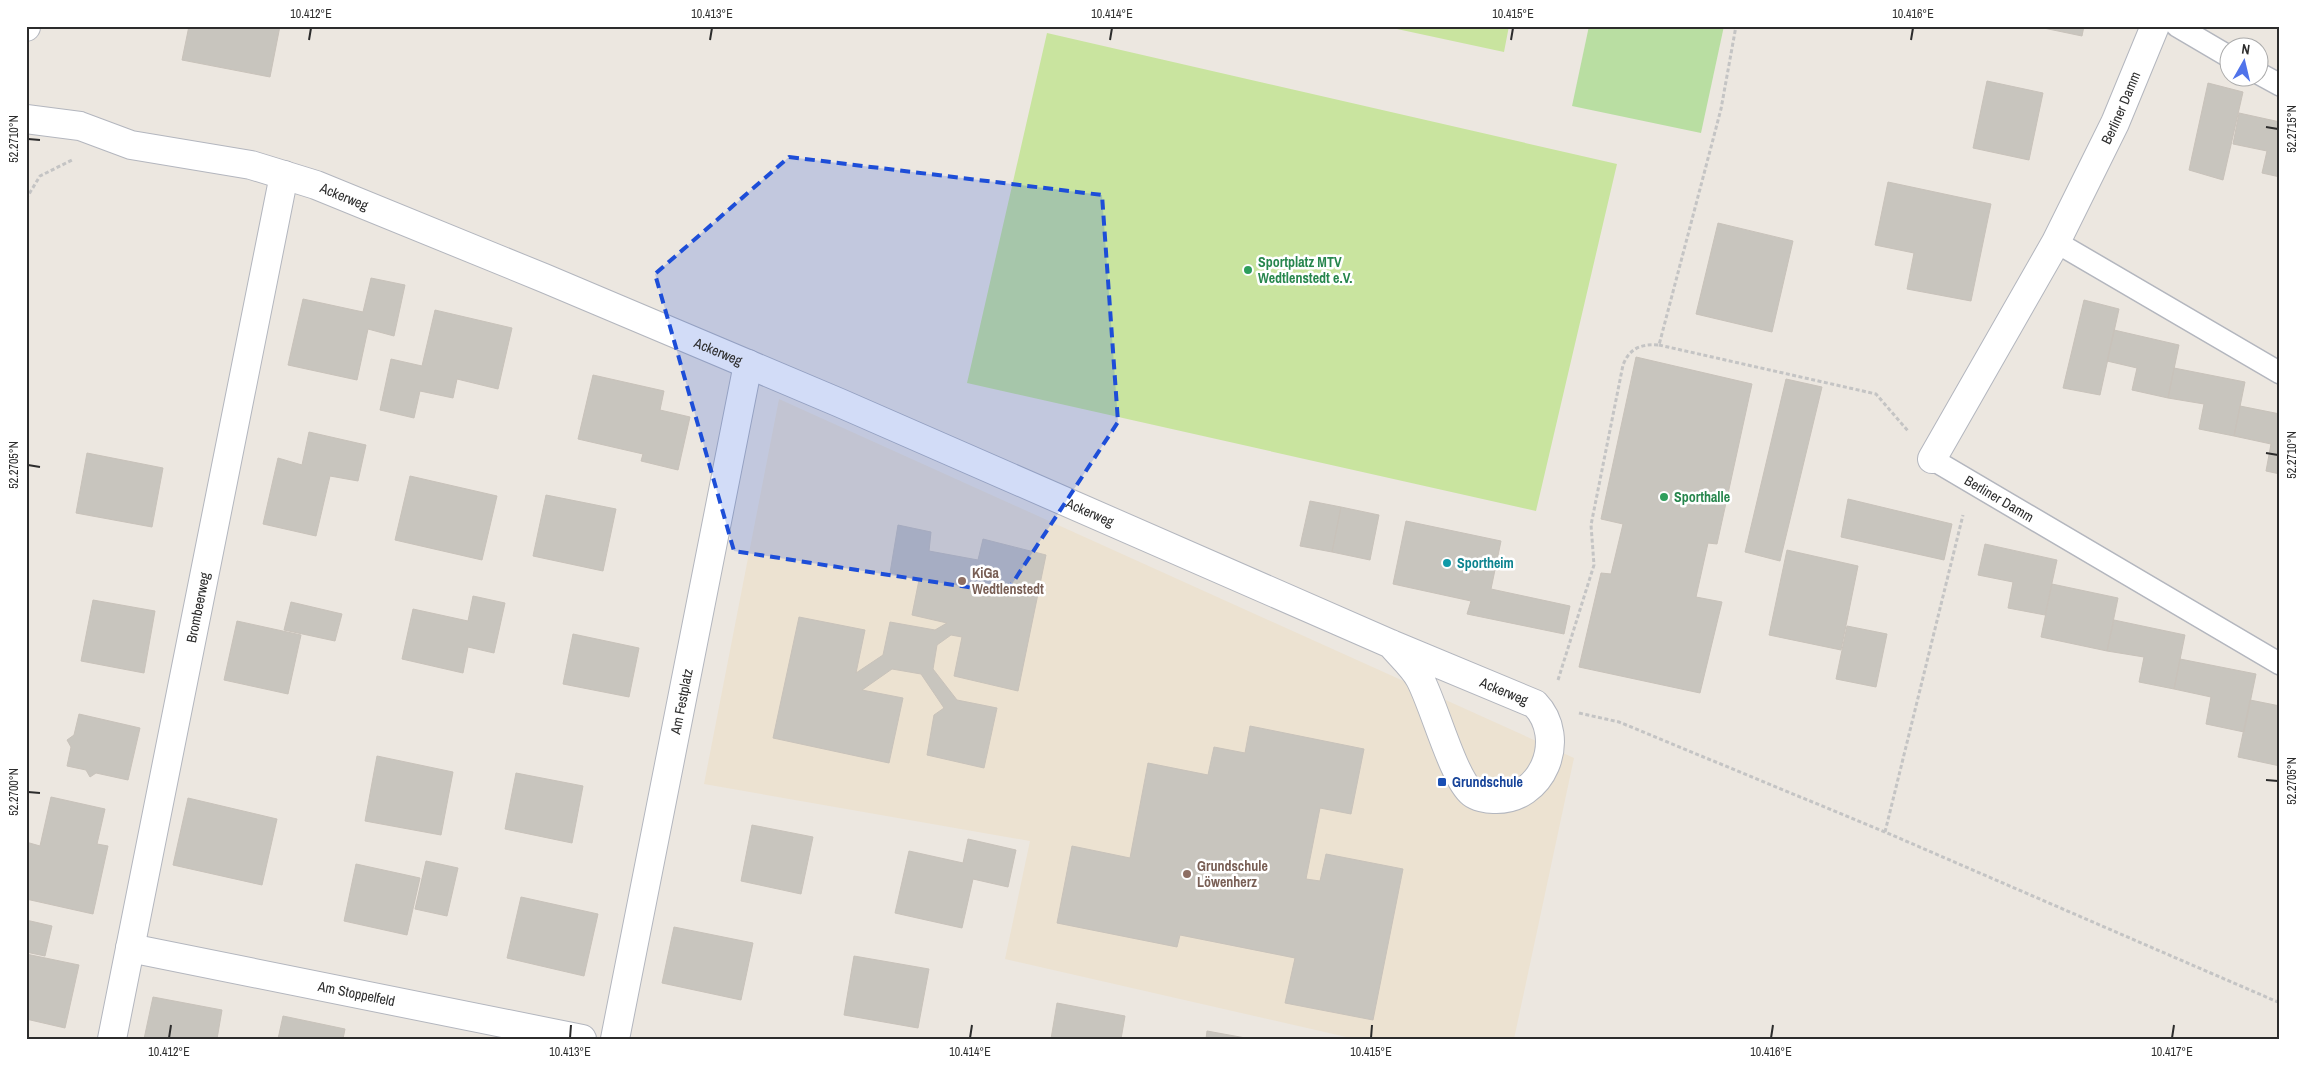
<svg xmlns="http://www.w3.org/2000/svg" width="2306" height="1065" viewBox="0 0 2306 1065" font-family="'Archivo Narrow',sans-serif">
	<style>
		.education { fill: #ece2d1 }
		.green { fill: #b9dea2 }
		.pitch { fill: #c9e49f }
		.building { fill: #c8c5be; stroke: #c8c2ba }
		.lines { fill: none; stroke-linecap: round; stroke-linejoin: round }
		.lane-casing { stroke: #b3b6be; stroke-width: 24 }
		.street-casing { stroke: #b3b6be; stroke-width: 30 }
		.secondary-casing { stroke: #b3b6be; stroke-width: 30 }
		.path { stroke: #c4c4c4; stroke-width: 3; stroke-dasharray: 4 2.5; stroke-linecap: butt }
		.lane { stroke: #fff; stroke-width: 21 }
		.street { stroke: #fff; stroke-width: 28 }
		.secondary { stroke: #fff; stroke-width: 28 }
		.marked { fill: #1d4ed8; fill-opacity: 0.2; stroke: #1d4ed8; stroke-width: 4; stroke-dasharray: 10 6; stroke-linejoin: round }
		.ticks { fill: none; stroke: #2c2c2c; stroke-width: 2 }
		.leisure-dot { fill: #2e9e5b; stroke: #fff; stroke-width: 2 }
		.culture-dot { fill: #0f9aa8; stroke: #fff; stroke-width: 2 }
		.education-dot { fill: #8d6e63; stroke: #fff; stroke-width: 2 }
		.transit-dot { fill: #1a4fb4; stroke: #fff; stroke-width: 2 }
		.labels { text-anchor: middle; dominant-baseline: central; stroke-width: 5; stroke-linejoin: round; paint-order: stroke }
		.street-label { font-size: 14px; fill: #2c2c2c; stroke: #fff }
		.leisure-label { font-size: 14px; font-weight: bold; fill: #27864d; stroke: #fff; text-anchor: start }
		.culture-label { font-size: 14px; font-weight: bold; fill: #0d838f; stroke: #fff; text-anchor: start }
		.education-label { font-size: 14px; font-weight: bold; fill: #785e54; stroke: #fff; text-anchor: start }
		.transit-label { font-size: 14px; font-weight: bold; fill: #164399; stroke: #fff; text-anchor: start }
		.neatline { fill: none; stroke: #2c2c2c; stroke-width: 2 }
		.ticks-label { font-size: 12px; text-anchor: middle; fill: #2c2c2c }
	</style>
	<rect width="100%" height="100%" fill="#ece7e0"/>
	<path class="education" d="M 779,399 L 1574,758 L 1514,1039 L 1355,1039 L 1005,959 L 1030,841 L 704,784 Z"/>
	<path class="green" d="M 1589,26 L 1724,26 L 1701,133 L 1572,106 Z"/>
	<path class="pitch" d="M 1383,26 L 1509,26 L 1504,52 Z
		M 1047,33 L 1617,164 L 1536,511 L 967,383 Z"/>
	<path class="building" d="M 189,26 L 280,26 L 270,77 L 182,60 Z
		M 2034,26 L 2084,26 L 2082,36 Z
		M 1987,81 L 2043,93 L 2029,160 L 1973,148 Z
		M 2208,83 L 2243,92 L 2223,180 L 2189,170 Z
		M 2239,113 L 2280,122 L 2280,177 L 2262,173 L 2267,151 L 2233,144 Z
		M 1888,182 L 1991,204 L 1971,301 L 1907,289 L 1914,253 L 1875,245 Z
		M 1718,223 L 1793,241 L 1772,332 L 1696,314 Z
		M 371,278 L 405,285 L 394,336 L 368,329 L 357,380 L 288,365 L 303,299 L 363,312 Z
		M 2084,300 L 2119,309 L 2100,395 L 2063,388 Z
		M 435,310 L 512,328 L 498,389 L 457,379 L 453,398 L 420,391 L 414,418 L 380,410 L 391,359 L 422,366 Z
		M 2114,330 L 2179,345 L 2168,398 L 2132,390 L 2137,368 L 2107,361 Z
		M 1636,357 L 1752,384 L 1717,544 L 1708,543 L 1696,597 L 1722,602 L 1700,693 L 1579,667 L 1601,573 L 1611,574 L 1623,524 L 1601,519 Z
		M 2174,368 L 2245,382 L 2234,436 L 2199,429 L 2204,404 L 2168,398 Z
		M 593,375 L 664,391 L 660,410 L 690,417 L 678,470 L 641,461 L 643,454 L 578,439 Z
		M 1786,379 L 1822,387 L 1780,561 L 1745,552 Z
		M 2240,406 L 2280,414 L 2280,474 L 2266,471 L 2271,444 L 2234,436 Z
		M 309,432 L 366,445 L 358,481 L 330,476 L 316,536 L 263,524 L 278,458 L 302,465 Z
		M 87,453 L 163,468 L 152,527 L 76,513 Z
		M 410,476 L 497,496 L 482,560 L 395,540 Z
		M 546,495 L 616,509 L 603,571 L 533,556 Z
		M 1848,499 L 1952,524 L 1944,560 L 1841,537 Z
		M 1310,501 L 1341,507 L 1332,552 L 1300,546 Z
		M 1341,507 L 1379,515 L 1370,560 L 1332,552 Z
		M 1406,521 L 1501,541 L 1491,589 L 1570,606 L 1564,634 L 1467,614 L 1471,601 L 1393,584 Z
		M 898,525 L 931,532 L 929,551 L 978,560 L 983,539 L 1046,555 L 1018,691 L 954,676 L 962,637 L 951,635 L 937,645 L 933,669 L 957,700 L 997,708 L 984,768 L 927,755 L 934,715 L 944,708 L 921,674 L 892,669 L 862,690 L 903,698 L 889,763 L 773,738 L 799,617 L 865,630 L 856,673 L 883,655 L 890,622 L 935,630 L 947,623 L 912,615 L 919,580 L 890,573 Z
		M 1985,544 L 2057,560 L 2045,615 L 2008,608 L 2013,582 L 1978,575 Z
		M 1787,550 L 1858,566 L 1841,650 L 1769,635 Z
		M 2052,584 L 2118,598 L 2107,651 L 2041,637 Z
		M 473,596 L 505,603 L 494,653 L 468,647 L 463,673 L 402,659 L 413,609 L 468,621 Z
		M 93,600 L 155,611 L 144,673 L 81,661 Z
		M 291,602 L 342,614 L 335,641 L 284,630 Z
		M 2114,620 L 2185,635 L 2174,689 L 2139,682 L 2144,657 L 2107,651 Z
		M 237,621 L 301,635 L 288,694 L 224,680 Z
		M 1847,626 L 1887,634 L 1876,687 L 1836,679 Z
		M 573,634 L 639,648 L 629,697 L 563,684 Z
		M 2180,659 L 2256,674 L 2244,732 L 2206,724 L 2211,697 L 2174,689 Z
		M 2250,700 L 2280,706 L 2280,766 L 2238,757 Z
		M 79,714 L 140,728 L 128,780 L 96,773 L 90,777 L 86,770 L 67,766 L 71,747 L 67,740 L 74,735 Z
		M 1250,726 L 1364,749 L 1351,814 L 1320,808 L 1306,879 L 1320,881 L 1326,854 L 1403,869 L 1373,1020 L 1285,1003 L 1295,958 L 1180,935 L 1177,947 L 1057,923 L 1072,846 L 1130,858 L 1148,763 L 1208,775 L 1214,747 L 1245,753 Z
		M 377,756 L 453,772 L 441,835 L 365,821 Z
		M 516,773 L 583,786 L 572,843 L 505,829 Z
		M 51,797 L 105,809 L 97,844 L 108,846 L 93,914 L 26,899 L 26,842 L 40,846 Z
		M 188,798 L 277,819 L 262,885 L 173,865 Z
		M 752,825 L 813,837 L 801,894 L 741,881 Z
		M 968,839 L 1016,850 L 1008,887 L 973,879 L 962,928 L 895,913 L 909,851 L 963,863 Z
		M 426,861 L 458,868 L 447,916 L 415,909 Z
		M 356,864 L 420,878 L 407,935 L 344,921 Z
		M 521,897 L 598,914 L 584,976 L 507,958 Z
		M 26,920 L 52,926 L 45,956 L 26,952 Z
		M 674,927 L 753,943 L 741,1000 L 662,983 Z
		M 26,954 L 79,965 L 65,1028 L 26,1019 Z
		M 854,956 L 929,969 L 918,1028 L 844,1015 Z
		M 153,997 L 222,1010 L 217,1039 L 144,1039 Z
		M 1057,1003 L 1125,1016 L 1121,1039 L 1051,1039 Z
		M 283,1016 L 345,1029 L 343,1039 L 278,1039 Z
		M 1207,1031 L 1251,1039 L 1206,1039 Z"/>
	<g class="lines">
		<g class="lane-casing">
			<g id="lane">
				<path d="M 2177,26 L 2228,56"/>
				<path d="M 2258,73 L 2280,85"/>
				<path d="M 2056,242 L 2280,373"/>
				<path id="s1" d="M 1932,459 L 2280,664"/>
			</g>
		</g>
		<g class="street-casing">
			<g id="street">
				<path id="s2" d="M 26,119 L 80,126 L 131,145 L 251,165 L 316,185 L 544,278 L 840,403 L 1391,644 L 1535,704 C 1568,738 1543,802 1493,799 C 1487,799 1477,797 1472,793 C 1453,778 1434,705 1420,679 C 1413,666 1400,655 1391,644"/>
				<path id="s3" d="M 1932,459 L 2056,242 L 2115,123 L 2155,26"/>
				<path id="s4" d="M 130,948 L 582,1039"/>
				<path id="s5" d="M 112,1039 L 284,175"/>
				<path id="s6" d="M 615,1039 L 748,364"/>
			</g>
		</g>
		<g class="secondary-casing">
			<path id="secondary" d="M 26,27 L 26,26"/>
		</g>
		<path class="path" d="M 26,199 L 40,176 L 72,160
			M 1659,345 L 1876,394 L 1908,431
			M 1558,680 L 1594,565 L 1591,525 L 1623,365 C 1630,347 1642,344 1659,345 L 1721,109 L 1736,26
			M 1579,713 L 1619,722 L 1885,832 L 2280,1003
			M 1885,832 L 1963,515"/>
		<use href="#lane" class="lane"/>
		<use href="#street" class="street"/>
		<use href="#secondary" class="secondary"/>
	</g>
	<path class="marked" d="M 789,157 L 1102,195 L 1118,422 L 1006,593 L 734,551 L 655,274 Z"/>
	<path class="ticks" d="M 309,40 L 311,28M 710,40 L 712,28M 1110,40 L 1112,28M 1511,40 L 1513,28M 1911,40 L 1913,28M 2266,127 L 2278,129M 28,139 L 40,140M 2266,453 L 2278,455M 28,465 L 40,467M 2266,780 L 2278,781M 28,792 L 40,793M 169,1038 L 171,1025M 570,1038 L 571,1025M 970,1038 L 972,1025M 1371,1038 L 1372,1025M 1771,1038 L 1773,1025M 2172,1038 L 2174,1025"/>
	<g class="leisure-dot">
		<circle cx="1248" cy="270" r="5"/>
		<circle cx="1664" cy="497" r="5"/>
	</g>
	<circle class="culture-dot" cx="1447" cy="563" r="5"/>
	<g class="education-dot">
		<circle cx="962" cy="581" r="5"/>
		<circle cx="1187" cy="874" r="5"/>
	</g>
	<rect class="transit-dot" x="1437" y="777" width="10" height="10" rx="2.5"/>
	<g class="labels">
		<g class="street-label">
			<text stroke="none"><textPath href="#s3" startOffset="399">Berliner Damm</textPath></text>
			<text stroke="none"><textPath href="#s2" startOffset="329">Ackerweg</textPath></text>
			<text stroke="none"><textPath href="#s2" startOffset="734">Ackerweg</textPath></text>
			<text stroke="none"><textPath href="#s1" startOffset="78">Berliner Damm</textPath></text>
			<text stroke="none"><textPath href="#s2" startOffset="1139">Ackerweg</textPath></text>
			<text stroke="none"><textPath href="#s5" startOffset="440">Brombeerweg</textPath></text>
			<text stroke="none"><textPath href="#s2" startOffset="1590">Ackerweg</textPath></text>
			<text stroke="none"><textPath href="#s6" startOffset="344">Am Festplatz</textPath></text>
			<text stroke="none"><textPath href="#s4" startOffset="231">Am Stoppelfeld</textPath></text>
		</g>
		<g class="leisure-label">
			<text x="1258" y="262">Sportplatz MTV<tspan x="1258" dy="16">Wedtlenstedt e.V.</tspan></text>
			<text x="1674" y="497">Sporthalle</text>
		</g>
		<g class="culture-label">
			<text x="1457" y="563">Sportheim</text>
		</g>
		<g class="education-label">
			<text x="972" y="573">KiGa<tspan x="972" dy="16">Wedtlenstedt</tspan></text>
			<text x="1197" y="866">Grundschule<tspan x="1197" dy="16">Löwenherz</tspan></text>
		</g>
		<g class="transit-label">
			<text x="1452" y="782">Grundschule</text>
		</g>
	</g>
	<rect width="2306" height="1065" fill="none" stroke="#ffffff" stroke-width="55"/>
	<g transform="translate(2244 62) rotate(8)"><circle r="24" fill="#ffffff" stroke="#ababab"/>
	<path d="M0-4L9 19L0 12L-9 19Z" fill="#5073ea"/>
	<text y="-8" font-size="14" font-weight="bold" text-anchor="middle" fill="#2c2c2c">N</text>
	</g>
	<rect x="28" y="28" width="2250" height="1010" class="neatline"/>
	<g class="ticks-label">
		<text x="311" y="18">10.412°E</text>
		<text x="712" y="18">10.413°E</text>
		<text x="1112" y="18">10.414°E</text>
		<text x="1513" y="18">10.415°E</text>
		<text x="1913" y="18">10.416°E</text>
		<text transform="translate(2292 129) rotate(-90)" y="4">52.2715°N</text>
		<text transform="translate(14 139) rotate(-90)" y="4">52.2710°N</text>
		<text transform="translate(2292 455) rotate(-90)" y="4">52.2710°N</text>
		<text transform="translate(14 465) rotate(-90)" y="4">52.2705°N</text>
		<text transform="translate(2292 781) rotate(-90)" y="4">52.2705°N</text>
		<text transform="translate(14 792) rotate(-90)" y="4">52.2700°N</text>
		<text x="169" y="1056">10.412°E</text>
		<text x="570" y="1056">10.413°E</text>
		<text x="970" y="1056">10.414°E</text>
		<text x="1371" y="1056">10.415°E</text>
		<text x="1771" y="1056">10.416°E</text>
		<text x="2172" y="1056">10.417°E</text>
	</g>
</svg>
